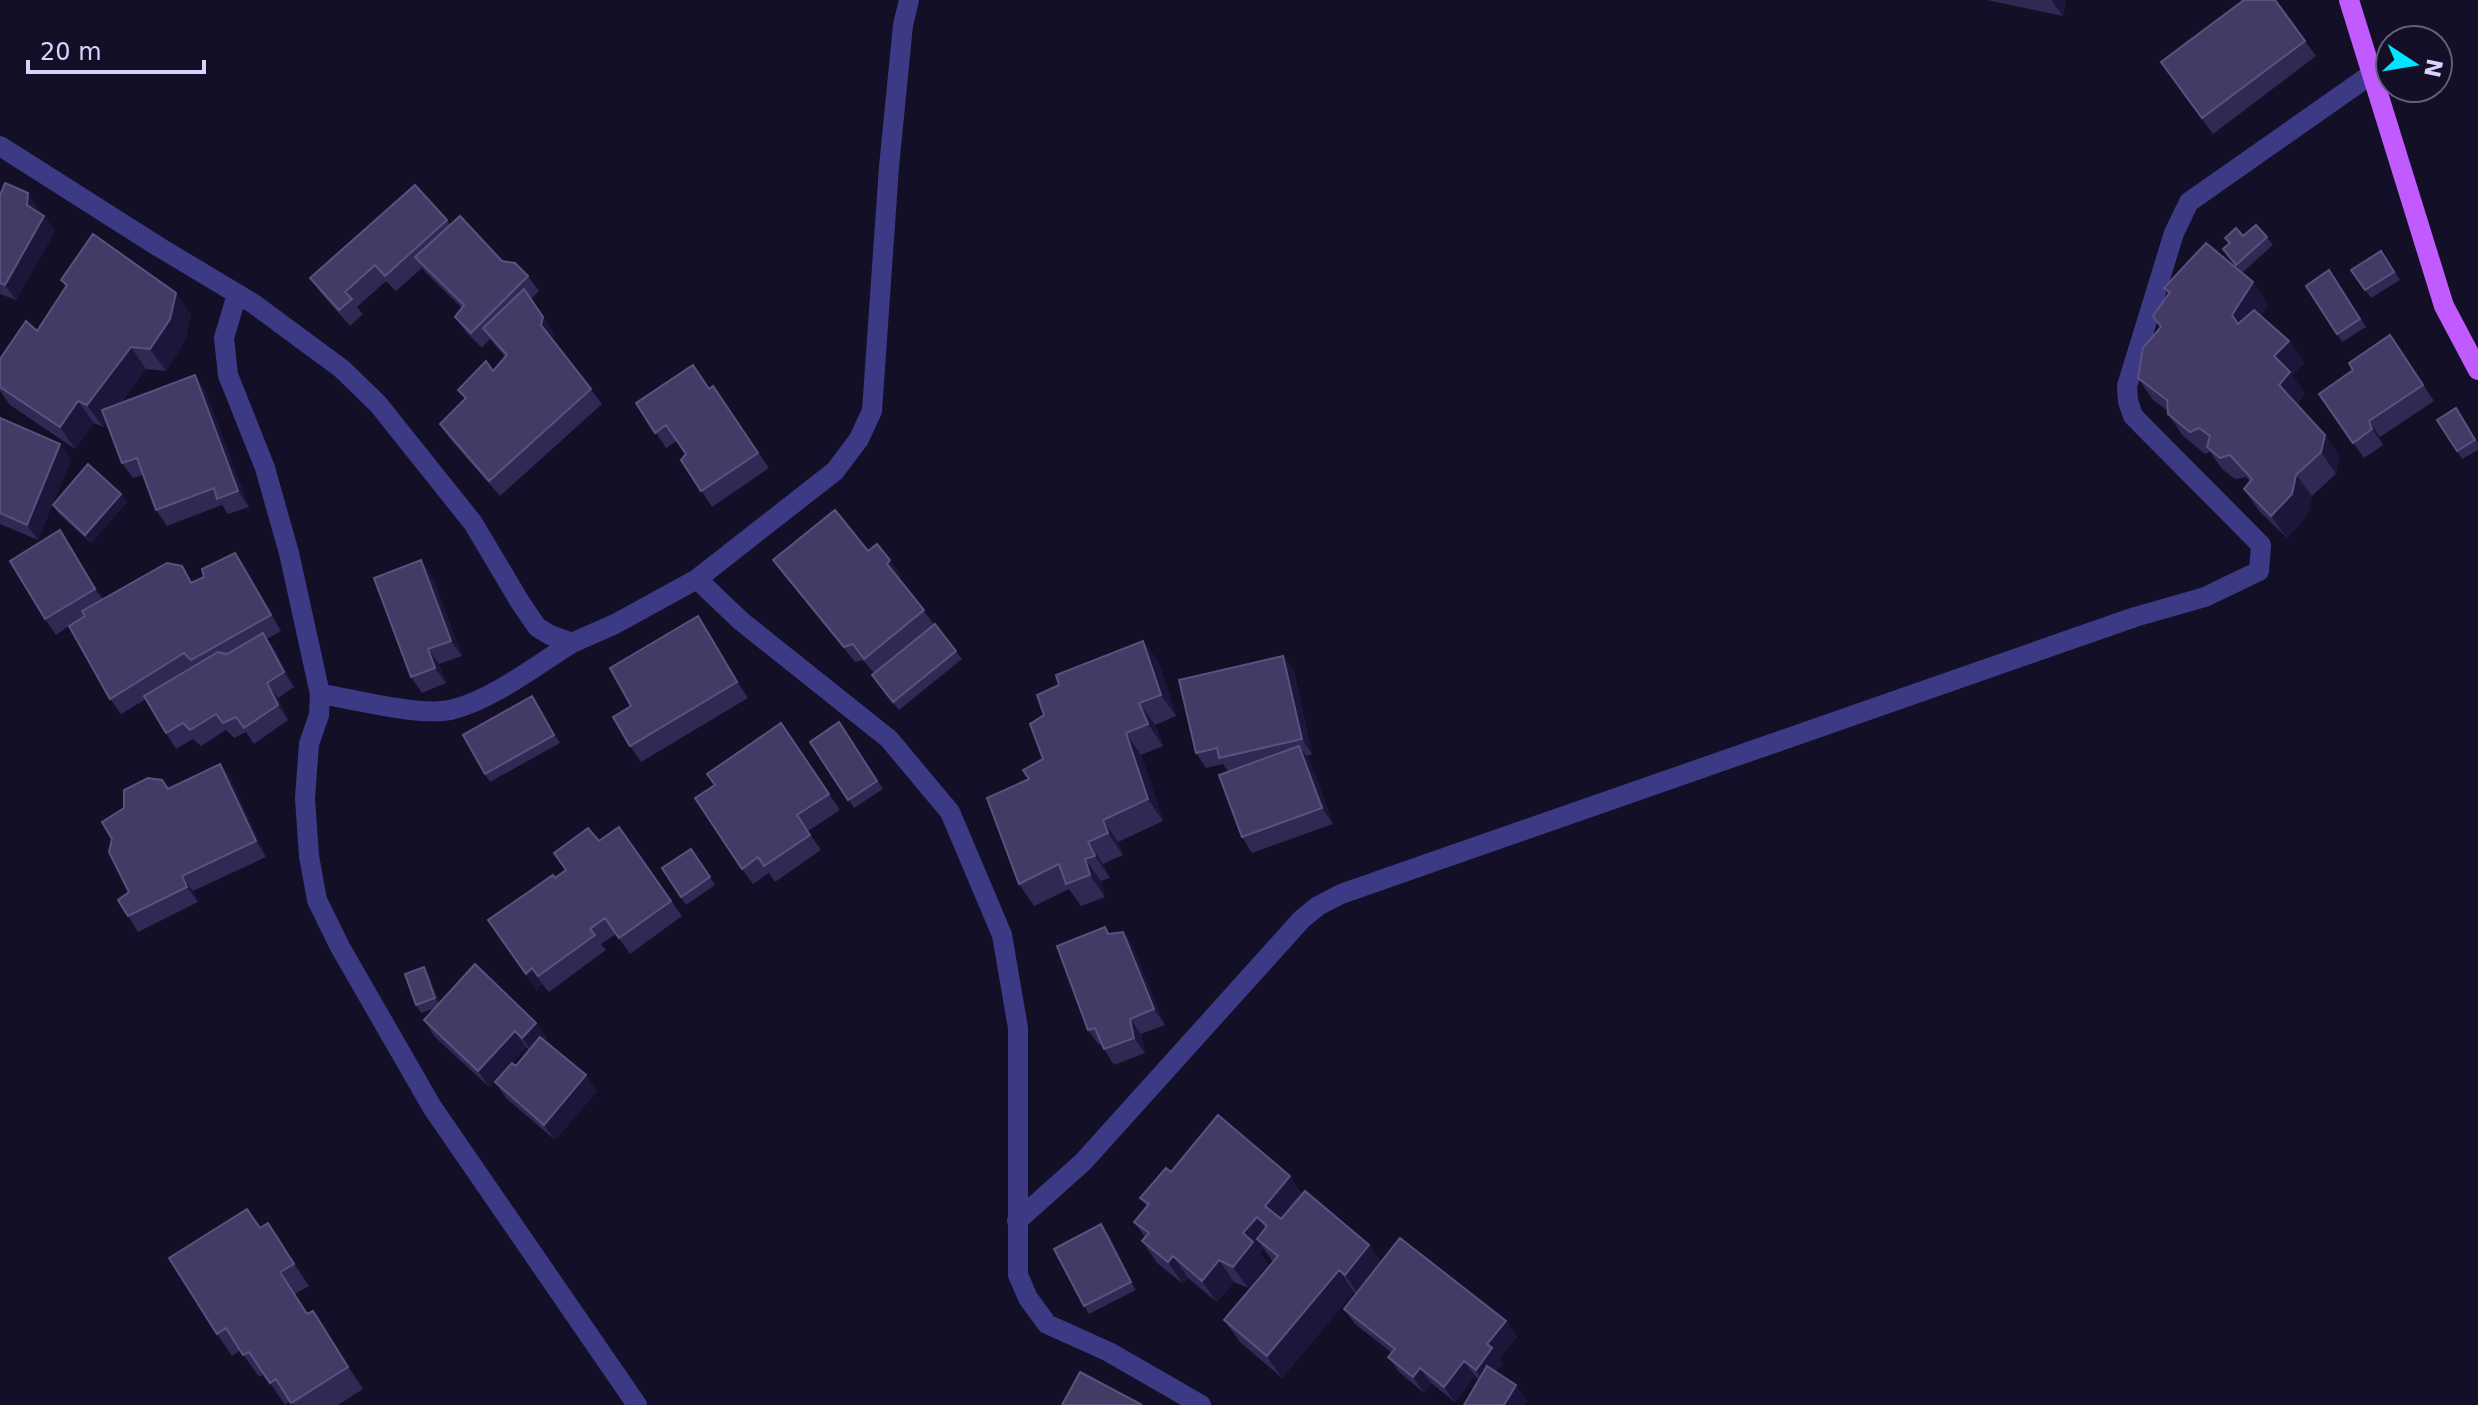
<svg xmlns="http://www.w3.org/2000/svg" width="2478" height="1405" viewBox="0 0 2478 1405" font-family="'DejaVu Sans',sans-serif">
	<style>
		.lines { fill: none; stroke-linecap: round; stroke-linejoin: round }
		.minor { stroke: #3d3a85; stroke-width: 20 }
		.major { stroke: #c25bff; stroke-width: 20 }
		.wall { fill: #312854 }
		.shaded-wall { fill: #1d163a }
		.building { fill: #433a66; stroke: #5a527e; stroke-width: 2 }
	</style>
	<rect width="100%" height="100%" fill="#130f26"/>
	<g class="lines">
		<path class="minor" d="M 0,146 L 159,247 L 254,304 L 342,369 L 378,404 L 473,523 L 520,602 L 537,627 L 550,635 L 572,643 L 615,624 L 697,579 L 835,471 L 859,439 L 872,411 L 889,167 L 903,25 L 909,0
			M 237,294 L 224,338 L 228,375 L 265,468 L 289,553 L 320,694 C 356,699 421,718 454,709 C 493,699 537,665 572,643
			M 697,579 L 741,621 L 889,739 L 950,812 L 1002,935 L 1018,1028 L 1018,1275 L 1028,1298 L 1047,1324 L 1109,1352 L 1201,1405
			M 320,693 L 319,715 L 309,744 L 305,798 L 309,856 L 317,900 L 340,947 L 432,1107 L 637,1405
			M 1017,1221 L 1083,1162 L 1302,919 L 1318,906 L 1341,894 L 2135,617 L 2205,597 L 2259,571 L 2261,545 L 2133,416 L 2128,401 L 2127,386 L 2174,233 L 2189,202 L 2373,73"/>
		<path class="major" d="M 2349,0 L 2444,306 L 2478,370"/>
	</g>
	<path class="wall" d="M 1987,0 L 2066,0 L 2063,16 Z
		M 2275,0 L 2316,56 L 2213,134 L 2161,62 Z
		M 0,195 L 39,209 L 39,212 L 44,216 L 55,231 L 16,300 L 0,294 Z
		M 447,220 L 450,225 L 502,261 L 528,276 L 539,291 L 531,299 L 554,333 L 552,339 L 602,404 L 500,496 L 451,440 L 440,424 L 465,399 L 458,390 L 493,371 L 505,357 L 490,339 L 482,348 L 466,332 L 455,317 L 462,308 L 426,273 L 422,268 L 396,291 L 386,281 L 357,307 L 363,314 L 350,326 L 321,293 L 310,278 Z
		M 2243,236 L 2267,237 L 2273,245 L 2242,273 L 2223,249 L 2229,244 L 2225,238 Z
		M 2387,259 L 2400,280 L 2371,298 L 2351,270 Z
		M 2335,278 L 2366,327 L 2342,342 L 2337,334 Z
		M 61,280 L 176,293 L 191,315 L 185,341 L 166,371 L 146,369 L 121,403 L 195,375 L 205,391 L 249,507 L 228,514 L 222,505 L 167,526 L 156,510 L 143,475 L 133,478 L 122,463 L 107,422 L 103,427 L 94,423 L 75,449 L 10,405 L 0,391 L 0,359 L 37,331 L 66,287 Z
		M 2164,288 L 2268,304 L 2261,316 L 2289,341 L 2304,363 L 2292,375 L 2305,394 L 2297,404 L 2340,456 L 2336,474 L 2312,496 L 2307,516 L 2287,538 L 2259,511 L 2244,489 L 2250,482 L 2246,477 L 2235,479 L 2222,469 L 2210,452 L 2205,454 L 2183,436 L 2168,414 L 2168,411 L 2153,400 L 2138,378 L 2160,327 L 2168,295 Z
		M 2390,335 L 2434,401 L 2380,437 L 2383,445 L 2364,458 L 2319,394 L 2353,370 Z
		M 713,386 L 769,468 L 712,507 L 681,460 L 686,454 L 677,441 L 666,448 L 636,403 L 709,389 Z
		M 2462,416 L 2478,443 L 2478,450 L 2462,459 L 2457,451 Z
		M 0,418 L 71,459 L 38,540 L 0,524 Z
		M 121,494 L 127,502 L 91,543 L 58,513 L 53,505 Z
		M 70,546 L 103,599 L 193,582 L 246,568 L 281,631 L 267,639 L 274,648 L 294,687 L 278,698 L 288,720 L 254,744 L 246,732 L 234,738 L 226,730 L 201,746 L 193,739 L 176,749 L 166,733 L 146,699 L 121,714 L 110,699 L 69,626 L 56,635 L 45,619 Z
		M 868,551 L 890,560 L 901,576 L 898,579 L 962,659 L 899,710 L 877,683 L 874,673 L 863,660 L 855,662 L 784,575 L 773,560 Z
		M 432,576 L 462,656 L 439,664 L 446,683 L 422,693 L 411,677 Z
		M 708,631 L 748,698 L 641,762 L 630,746 L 631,706 Z
		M 1143,641 L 1159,663 L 1176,716 L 1155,725 L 1163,746 L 1141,755 L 1163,821 L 1118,842 L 1123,855 L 1103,864 L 1110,878 L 1101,881 L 1105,897 L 1081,906 L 1069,889 L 1034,906 L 1019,884 L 1029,779 L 1043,759 L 1044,715 Z
		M 1283,656 L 1294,671 L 1312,754 L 1306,756 L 1310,761 L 1333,824 L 1252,853 L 1242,837 L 1228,772 L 1223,764 L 1206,768 L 1196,753 Z
		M 538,704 L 560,743 L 490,782 L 485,774 Z
		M 839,722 L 883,789 L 854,808 L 810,742 Z
		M 781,723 L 840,810 L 808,831 L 821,850 L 775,882 L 769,873 L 753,884 L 742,869 L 714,785 Z
		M 220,764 L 231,779 L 266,857 L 193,891 L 198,902 L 138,932 L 128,916 L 129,892 L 124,808 L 162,780 L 168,788 Z
		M 619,827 L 682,916 L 630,954 L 616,934 L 601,944 L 606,950 L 549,992 L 542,984 L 537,990 L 488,920 L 566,870 L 599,841 Z
		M 691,849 L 715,885 L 686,905 L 662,868 Z
		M 1105,927 L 1110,934 L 1123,932 L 1133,947 L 1165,1025 L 1141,1034 L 1145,1053 L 1114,1065 L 1104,1049 L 1102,1044 L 1099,1045 L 1088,1030 Z
		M 429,975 L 440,1003 L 536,1023 L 547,1038 L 545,1041 L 597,1091 L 555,1140 L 506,1098 L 495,1082 L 516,1066 L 529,1050 L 526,1047 L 489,1087 L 434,1036 L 424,1020 L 435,1008 L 421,1013 L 416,1005 Z
		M 1171,1172 L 1303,1194 L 1369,1245 L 1381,1262 L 1506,1321 L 1517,1337 L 1499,1358 L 1503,1363 L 1496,1372 L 1527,1401 L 1524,1405 L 1464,1405 L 1479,1380 L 1475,1376 L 1455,1402 L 1431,1383 L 1424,1393 L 1399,1372 L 1388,1357 L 1392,1353 L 1355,1324 L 1344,1309 L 1356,1294 L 1354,1292 L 1282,1378 L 1240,1342 L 1224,1320 L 1273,1262 L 1264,1249 L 1260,1253 L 1268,1264 L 1248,1288 L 1234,1282 L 1217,1302 L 1188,1278 L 1183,1284 L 1157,1263 L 1142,1241 L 1145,1237 L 1134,1222 L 1147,1207 L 1140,1198 Z
		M 268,1223 L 309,1286 L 295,1294 L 308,1314 L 313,1311 L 363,1389 L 338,1405 L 293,1405 L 291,1401 L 285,1405 L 264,1374 L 259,1377 L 240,1350 L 232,1356 L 217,1334 L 260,1228 Z
		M 1107,1232 L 1136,1290 L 1089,1314 L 1084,1306 Z"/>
	<path class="shaded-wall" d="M 2052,0 L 2066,0 L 2063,16 L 2052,1 Z
		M 28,193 L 39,209 L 37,221 L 27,205 Z
		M 44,216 L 55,231 L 16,300 L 5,285 Z
		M 2253,282 L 2268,304 L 2247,337 L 2232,315 Z
		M 176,293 L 191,315 L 185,341 L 166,371 L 150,349 Z
		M 535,305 L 554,333 L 552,341 L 541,325 Z
		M 2289,341 L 2304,363 L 2292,375 L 2305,394 L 2294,407 L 2279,385 L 2274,356 Z
		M 131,347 L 146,369 L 103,427 L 87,405 Z
		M 195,375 L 205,391 L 249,507 L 238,491 Z
		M 78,401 L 94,423 L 75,449 L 60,427 Z
		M 2369,421 L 2380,437 L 2383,445 L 2372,429 Z
		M 2325,435 L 2340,456 L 2336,474 L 2321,452 Z
		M 60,444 L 71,459 L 38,540 L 27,525 Z
		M 2296,475 L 2312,496 L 2307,516 L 2287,538 L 2271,516 Z
		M 121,494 L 127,502 L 91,543 L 85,535 Z
		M 60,530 L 70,546 L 106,604 L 95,589 Z
		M 235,553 L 246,568 L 281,631 L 271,615 Z
		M 421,560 L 432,576 L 462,656 L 451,641 Z
		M 890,560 L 901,576 L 897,580 L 887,564 Z
		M 698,616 L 708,631 L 748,698 L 737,682 Z
		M 263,633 L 274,648 L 294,687 L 284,672 Z
		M 1143,641 L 1159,663 L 1176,716 L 1161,695 Z
		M 428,649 L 439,664 L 446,683 L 435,668 Z
		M 1283,656 L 1294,671 L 1312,754 L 1302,739 Z
		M 267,683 L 278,698 L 288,720 L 278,705 Z
		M 532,696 L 538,704 L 560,743 L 554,735 Z
		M 1139,703 L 1155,725 L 1163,746 L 1148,724 Z
		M 1126,733 L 1141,755 L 1163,821 L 1148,799 Z
		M 1299,746 L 1310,761 L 1333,824 L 1322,808 Z
		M 220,764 L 231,779 L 266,857 L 256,841 Z
		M 1103,820 L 1118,842 L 1123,855 L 1108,833 Z
		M 1088,842 L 1103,864 L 1110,878 L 1095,856 Z
		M 1085,859 L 1101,881 L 1105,897 L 1090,875 Z
		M 182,876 L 193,891 L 198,902 L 187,887 Z
		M 1123,932 L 1133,947 L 1165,1025 L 1154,1009 Z
		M 424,967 L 429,975 L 441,1006 L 435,998 Z
		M 532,968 L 542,984 L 537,990 L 526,974 Z
		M 1130,1019 L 1141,1034 L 1145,1053 L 1134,1038 Z
		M 536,1023 L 547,1038 L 533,1053 L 522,1038 Z
		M 515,1031 L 526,1047 L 489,1087 L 478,1071 Z
		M 586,1075 L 597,1091 L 555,1140 L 544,1125 Z
		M 1290,1176 L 1305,1198 L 1280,1228 L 1265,1206 Z
		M 1257,1217 L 1273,1238 L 1257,1239 L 1264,1249 L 1260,1253 L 1268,1264 L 1248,1288 L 1233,1267 L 1243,1233 Z
		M 268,1223 L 283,1245 L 309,1286 L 294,1264 Z
		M 1101,1224 L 1107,1232 L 1136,1290 L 1131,1282 Z
		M 1369,1245 L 1384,1267 L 1360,1297 L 1345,1275 Z
		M 1173,1256 L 1188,1278 L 1183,1284 L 1168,1262 Z
		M 1219,1260 L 1234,1282 L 1217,1302 L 1202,1281 Z
		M 1339,1270 L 1354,1292 L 1282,1378 L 1267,1356 Z
		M 313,1311 L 328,1333 L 363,1389 L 348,1367 Z
		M 1506,1321 L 1517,1337 L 1499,1358 L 1503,1363 L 1486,1385 L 1476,1370 L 1487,1344 Z
		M 1464,1361 L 1475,1376 L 1455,1402 L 1444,1387 Z
		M 1420,1368 L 1431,1383 L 1424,1393 L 1413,1377 Z
		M 1516,1385 L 1527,1401 L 1524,1405 L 1504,1405 Z"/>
	<path class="building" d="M 2244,0 L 2275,0 L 2305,41 L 2202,118 L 2161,62 Z
		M 5,183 L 28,193 L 27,205 L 44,216 L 5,285 L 0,283 L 0,195 Z
		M 415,185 L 447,220 L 385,276 L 375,265 L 345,292 L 352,299 L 339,310 L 310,278 Z
		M 460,216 L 502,261 L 515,263 L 528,276 L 471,333 L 455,317 L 464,305 L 415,257 Z
		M 2256,225 L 2267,237 L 2236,265 L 2223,249 L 2230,243 L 2225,238 L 2236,228 L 2243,236 Z
		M 93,234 L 176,293 L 170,319 L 150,349 L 131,347 L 87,405 L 78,401 L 60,427 L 0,387 L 0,359 L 26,321 L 37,331 L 67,285 L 61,280 Z
		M 2206,243 L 2253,282 L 2232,315 L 2238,324 L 2254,310 L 2289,341 L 2274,356 L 2290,372 L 2279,385 L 2325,435 L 2321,452 L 2296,475 L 2292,494 L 2271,516 L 2244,489 L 2252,479 L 2230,455 L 2220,458 L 2207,447 L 2210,436 L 2199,428 L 2190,432 L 2168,414 L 2167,400 L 2138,378 L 2143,348 L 2161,327 L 2153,316 L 2170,292 L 2164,288 Z
		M 2381,251 L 2394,272 L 2365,290 L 2351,270 Z
		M 2329,270 L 2360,319 L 2337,334 L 2306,286 Z
		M 524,289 L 543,317 L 541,325 L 591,389 L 489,481 L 440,424 L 466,398 L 458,390 L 486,361 L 493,371 L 507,355 L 483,328 Z
		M 2390,335 L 2423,385 L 2369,421 L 2372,429 L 2353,443 L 2319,394 L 2353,370 L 2349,363 Z
		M 693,365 L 709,389 L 713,386 L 758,453 L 701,491 L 681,460 L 686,454 L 666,425 L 655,433 L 636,403 Z
		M 195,375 L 238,491 L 217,499 L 214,488 L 156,510 L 137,458 L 122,463 L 102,410 Z
		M 2456,408 L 2475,440 L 2457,451 L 2437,420 Z
		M 0,418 L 60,444 L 27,525 L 0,513 Z
		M 88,464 L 121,494 L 85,535 L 53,505 Z
		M 835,510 L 868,551 L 877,544 L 890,560 L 887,564 L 924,610 L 864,659 L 853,644 L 844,647 L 773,560 Z
		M 60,530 L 95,589 L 45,619 L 10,561 Z
		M 235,553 L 271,615 L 191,660 L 184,653 L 110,699 L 69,626 L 85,616 L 82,611 L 167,563 L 182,566 L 191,583 L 204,577 L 202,569 Z
		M 421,560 L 451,641 L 428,649 L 435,668 L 411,677 L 374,578 Z
		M 698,616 L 737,682 L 630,746 L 613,717 L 631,706 L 610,668 Z
		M 935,624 L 956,651 L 893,702 L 872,675 Z
		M 263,633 L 284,672 L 267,683 L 278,705 L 244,728 L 236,717 L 223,723 L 216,714 L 190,730 L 183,723 L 166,733 L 144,696 L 218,652 L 227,654 Z
		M 1143,641 L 1161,695 L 1139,703 L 1148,724 L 1126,733 L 1148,799 L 1103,820 L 1108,833 L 1088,842 L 1095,856 L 1085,859 L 1090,875 L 1066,884 L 1059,864 L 1019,884 L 987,798 L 1029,779 L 1023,770 L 1043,759 L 1030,724 L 1044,715 L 1037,695 L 1059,685 L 1056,675 Z
		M 1283,656 L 1302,739 L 1219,758 L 1217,748 L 1196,753 L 1179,680 Z
		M 532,696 L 554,735 L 485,774 L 463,735 Z
		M 839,722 L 877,781 L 848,800 L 810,742 Z
		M 781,723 L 829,794 L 797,815 L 810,835 L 764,866 L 758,857 L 742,869 L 695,798 L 715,785 L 707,774 Z
		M 1299,746 L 1322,808 L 1242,837 L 1219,775 Z
		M 220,764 L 256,841 L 182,876 L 187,887 L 128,916 L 118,900 L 129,892 L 109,852 L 112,839 L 102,822 L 124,808 L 124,790 L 148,778 L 162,780 L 168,789 Z
		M 619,827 L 671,901 L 619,938 L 605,918 L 590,929 L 595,935 L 538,976 L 532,968 L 526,974 L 488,920 L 553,875 L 555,878 L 566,870 L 554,853 L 588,828 L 599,841 Z
		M 691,849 L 710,877 L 681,897 L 662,868 Z
		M 1105,927 L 1108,934 L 1123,932 L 1154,1009 L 1130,1019 L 1134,1038 L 1104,1049 L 1095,1028 L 1088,1030 L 1057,946 Z
		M 475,964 L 536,1023 L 522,1038 L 515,1031 L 478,1071 L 424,1020 Z
		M 424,967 L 435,998 L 416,1005 L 405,974 Z
		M 540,1037 L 586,1075 L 544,1125 L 495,1082 L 512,1063 L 516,1066 Z
		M 1218,1115 L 1290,1176 L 1265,1206 L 1281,1219 L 1305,1191 L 1369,1245 L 1345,1275 L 1339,1270 L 1267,1356 L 1224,1320 L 1278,1256 L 1257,1239 L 1267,1226 L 1257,1217 L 1243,1233 L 1253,1242 L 1233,1267 L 1219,1260 L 1202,1281 L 1173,1256 L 1168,1262 L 1142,1241 L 1149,1233 L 1134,1222 L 1149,1204 L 1140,1198 L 1166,1168 L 1171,1172 Z
		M 247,1209 L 260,1228 L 268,1223 L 294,1264 L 280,1272 L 307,1314 L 313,1311 L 348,1367 L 291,1403 L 276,1379 L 270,1383 L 249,1352 L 243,1355 L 226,1328 L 217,1334 L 169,1258 Z
		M 1101,1224 L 1131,1282 L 1084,1306 L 1054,1249 Z
		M 1400,1238 L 1506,1321 L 1487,1344 L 1492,1348 L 1476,1370 L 1464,1361 L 1444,1387 L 1420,1368 L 1413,1377 L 1388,1357 L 1395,1349 L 1344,1309 Z
		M 1487,1366 L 1516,1385 L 1504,1405 L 1464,1405 Z
		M 1080,1372 L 1142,1405 L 1062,1405 Z"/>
	<g transform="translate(2414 64) rotate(102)"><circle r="38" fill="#130f26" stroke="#625e7d" stroke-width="2"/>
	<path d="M0-6L14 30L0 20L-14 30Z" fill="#00e5ff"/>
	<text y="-12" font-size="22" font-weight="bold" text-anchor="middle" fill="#d9d4ff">N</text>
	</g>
	<path d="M28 60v12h176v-12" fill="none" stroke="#d9d4ff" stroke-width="4"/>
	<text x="40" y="60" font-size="24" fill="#d9d4ff" stroke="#130f26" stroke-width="6" paint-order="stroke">20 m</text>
</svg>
